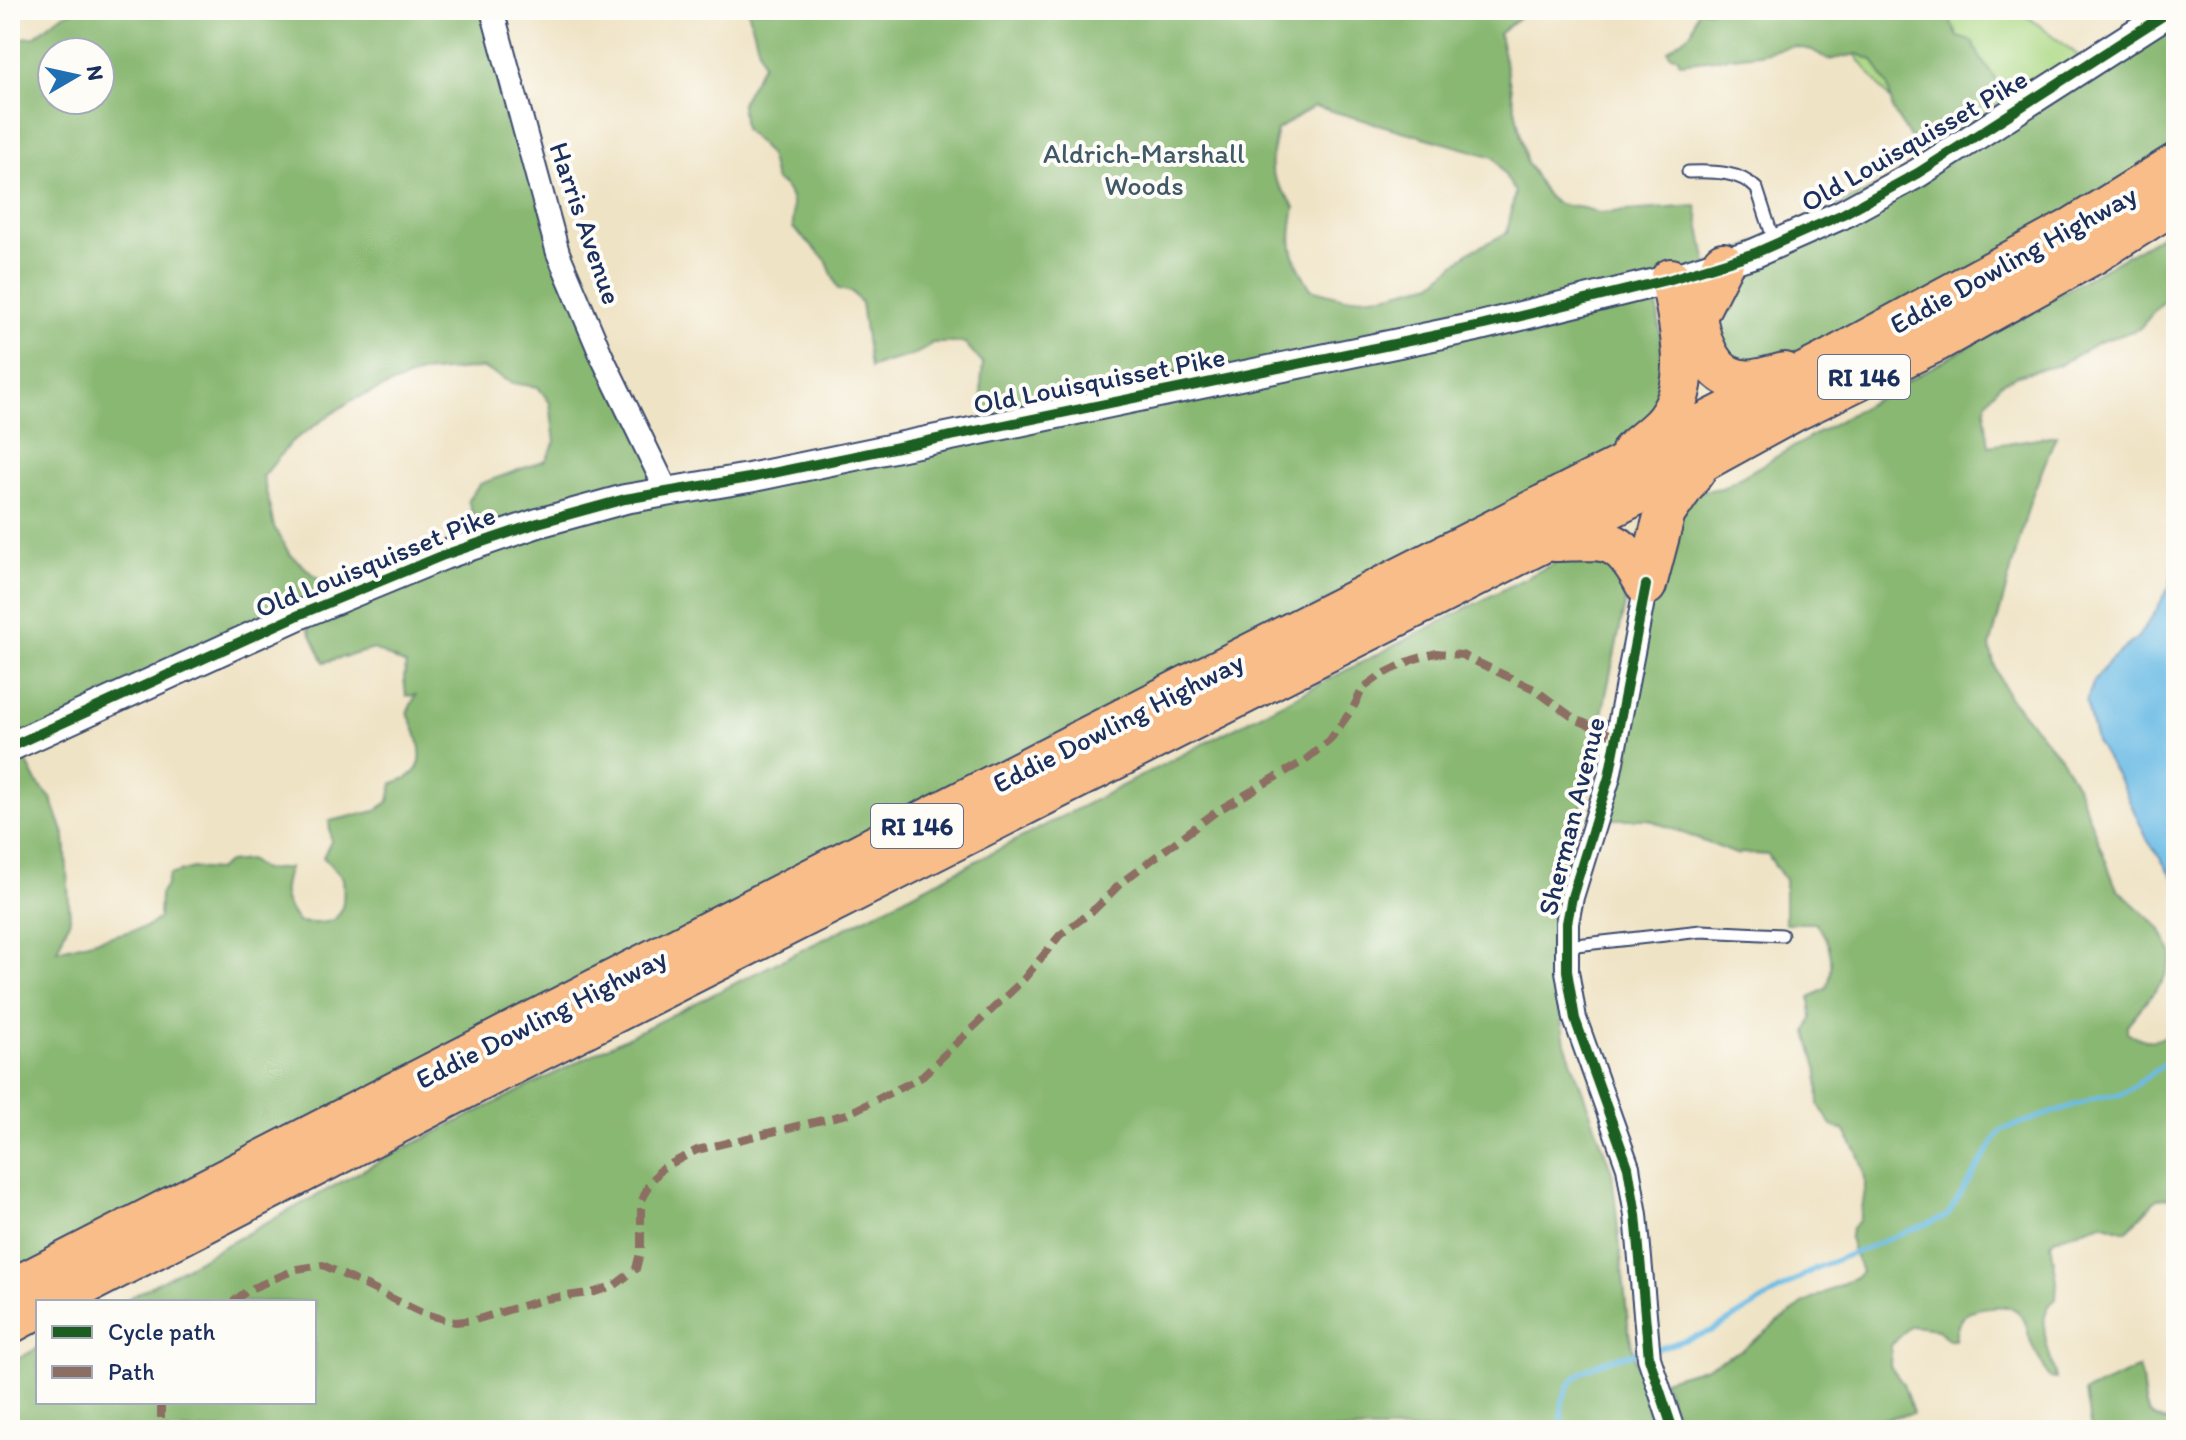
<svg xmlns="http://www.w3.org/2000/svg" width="2186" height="1440" viewBox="0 0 2186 1440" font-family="Itim,sans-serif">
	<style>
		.green { fill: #acd884; stroke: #648471; stroke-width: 2 }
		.forest { fill: #89b872; stroke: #527468; stroke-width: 2; fill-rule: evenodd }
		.water { fill: #6abbe5; stroke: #4275a2; stroke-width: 2 }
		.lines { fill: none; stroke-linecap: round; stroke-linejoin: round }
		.stream { stroke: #6abbe5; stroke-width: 5 }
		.service-casing { stroke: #3b4a6d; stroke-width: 15 }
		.minor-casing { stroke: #3b4a6d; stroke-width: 26 }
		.tertiary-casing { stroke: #3b4a6d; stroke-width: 32 }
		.motorway-casing { stroke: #3b4a6d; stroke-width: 44 }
		.service { stroke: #fff; stroke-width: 11 }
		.minor { stroke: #fff; stroke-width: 22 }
		.tertiary { stroke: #fff; stroke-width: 28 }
		.motorway { stroke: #f8bd89; stroke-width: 40 }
		.quiet { stroke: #8d6e63; stroke-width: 8; stroke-dasharray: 16 8; stroke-linecap: butt }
		.cycleway-casing { stroke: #fdfcf7; stroke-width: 15 }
		.cycleway { stroke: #1b5e20; stroke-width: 10 }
		.labels { text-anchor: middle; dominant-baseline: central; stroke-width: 8; stroke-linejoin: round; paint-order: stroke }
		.shield { fill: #fdfcf7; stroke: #5f6c8c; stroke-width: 2 }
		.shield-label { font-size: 26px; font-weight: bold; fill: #1b2f5e }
		.street-label { font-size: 28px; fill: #1b2f5e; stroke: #fdfcf7 }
		.park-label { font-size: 28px; fill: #3f5968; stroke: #fdfcf7 }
	</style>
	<rect width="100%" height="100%" fill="#fdfcf7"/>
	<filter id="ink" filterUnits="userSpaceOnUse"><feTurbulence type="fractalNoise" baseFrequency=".0125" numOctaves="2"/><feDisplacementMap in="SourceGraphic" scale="16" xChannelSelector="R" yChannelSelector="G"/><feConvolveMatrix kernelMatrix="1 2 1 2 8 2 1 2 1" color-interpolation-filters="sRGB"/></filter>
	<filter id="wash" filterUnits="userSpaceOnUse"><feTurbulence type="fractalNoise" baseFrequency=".006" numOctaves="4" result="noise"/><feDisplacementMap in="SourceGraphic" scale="32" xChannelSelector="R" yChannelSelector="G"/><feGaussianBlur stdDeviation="1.8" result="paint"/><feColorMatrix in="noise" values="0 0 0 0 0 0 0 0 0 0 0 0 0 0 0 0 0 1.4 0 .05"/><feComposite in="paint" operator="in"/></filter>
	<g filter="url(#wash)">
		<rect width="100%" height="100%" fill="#efe3c5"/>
		<path class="green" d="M 1821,10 L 2019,10 L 2079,56 L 1928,149 Z"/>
		<path class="forest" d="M 75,10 L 530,10 L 494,25 L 520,133 L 663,482 L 985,426 L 981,385 L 983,364 L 965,343 L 932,343 C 911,362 894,356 870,368 L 861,303 L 852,292 L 838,289 L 826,260 L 793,228 C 793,209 795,190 775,180 L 769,154 L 744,129 L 741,103 L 763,64 L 748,10 L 1528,10 L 1499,34 L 1527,164 C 1538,176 1542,198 1559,204 C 1573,208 1584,206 1598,213 L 1696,206 L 1707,265 L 1928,164 L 1893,111 L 1888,86 L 1873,60 L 1858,54 L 1829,60 L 1812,50 L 1792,46 L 1759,54 L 1680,63 L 1677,56 L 1670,55 L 1668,50 L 1692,31 L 1698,10 L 1945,10 L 1958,37 L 1973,42 L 1980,58 L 2017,107 L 2176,10 L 2176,164 L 1876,334 L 1738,377 L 1656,296 L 1667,389 L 1639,439 L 10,1279 L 10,39 L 34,37 L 59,17 ZM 52,52 L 100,52 L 100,100 L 52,100 ZM 1314,106 L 1494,157 L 1515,192 L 1507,233 L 1469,252 L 1433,283 L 1385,295 L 1344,298 L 1311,289 C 1291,256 1287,246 1295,207 C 1268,170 1268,176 1277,130 ZM 483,368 L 512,383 L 538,387 L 550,403 L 555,442 L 546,460 L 480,484 L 468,500 L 481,540 L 363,581 L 327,587 L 289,553 L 274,527 L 263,477 L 291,442 L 352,400 L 420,373 ZM 302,616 L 324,662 L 374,649 L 406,665 L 404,678 L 406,696 L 416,695 L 407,713 C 415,726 427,757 416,770 C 411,778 401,780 393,783 L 389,801 L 376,811 L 329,821 L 331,842 L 323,857 L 343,878 C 346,919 338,926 298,922 C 282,901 280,893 289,868 L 263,870 L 249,860 L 228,862 L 217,870 L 193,868 L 169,875 L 166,886 L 160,894 L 159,918 L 147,927 L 57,950 L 70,919 L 65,837 L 51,798 L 38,784 L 24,757 L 28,755 L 33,740 Z
			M 2176,227 L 2176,287 L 2139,329 L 2099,342 L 2059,365 L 2017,375 L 1999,385 L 1986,403 L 1985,417 L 1989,446 L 2056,435 L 2030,501 L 1990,647 L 1995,668 L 2009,697 L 2061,758 L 2076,784 L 2116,887 L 2160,928 L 2173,955 L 2163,981 L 2127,1025 L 2127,1032 C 2147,1044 2157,1043 2176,1030 L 2176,1197 L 2157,1199 L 2126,1231 L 2102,1223 L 2054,1239 L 2051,1243 L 2057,1281 L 2056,1299 C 2032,1316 2051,1355 2056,1379 L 2049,1378 C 2045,1365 2036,1357 2032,1345 C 2027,1333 2028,1320 2017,1311 C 2007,1303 1971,1307 1963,1316 C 1958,1322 1955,1333 1955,1340 L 1948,1340 L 1938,1329 L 1911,1326 L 1891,1345 L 1890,1366 L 1903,1384 L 1913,1413 L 1883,1419 L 1873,1430 L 1681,1430 L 1663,1380 L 1707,1367 L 1742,1350 L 1804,1303 L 1856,1277 L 1861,1272 C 1855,1254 1840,1235 1859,1221 C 1870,1179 1867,1167 1844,1130 L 1832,1126 L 1819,1105 L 1818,1071 L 1807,1032 L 1812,1018 L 1810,997 L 1827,988 C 1835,966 1832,940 1815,923 L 1785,923 L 1785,880 L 1768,855 L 1741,853 L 1738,855 L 1648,819 L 1595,819 L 1672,496 L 1722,488 Z
			M 1576,552 L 1598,557 L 1622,578 L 1625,604 L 1592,762 L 1562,885 L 1552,969 L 1565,1043 L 1612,1172 L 1629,1332 L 1641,1385 L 1655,1430 L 10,1430 L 10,1363 L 38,1348 L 38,1402 L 314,1402 L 314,1302 L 122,1302 L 387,1157 L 840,931 Z
			M 2139,1368 C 2149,1394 2134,1422 2176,1422 L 2176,1430 L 2091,1430 L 2085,1392 Z"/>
		<path class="water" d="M 2176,569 L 2176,881 L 2148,841 L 2122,785 L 2096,741 L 2086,702 L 2093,683 L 2107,663 L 2138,637 L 2154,614 L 2170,585 L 2172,572 Z"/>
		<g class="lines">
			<path class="stream" d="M 1654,1350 L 1712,1331 L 1816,1268 L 1947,1216 L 2001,1130 L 2098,1097 L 2123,1094 L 2176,1055
				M 1563,1430 C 1553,1376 1591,1362 1636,1353"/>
		</g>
	</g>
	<g filter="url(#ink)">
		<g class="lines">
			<g class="service-casing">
				<path id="service" d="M 1688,172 C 1712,171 1740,171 1757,189 L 1775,244
					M 1567,946 L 1701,931 L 1782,935"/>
			</g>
			<g class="minor-casing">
				<path id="minor" d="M 492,10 L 558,253 L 602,357 L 667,491
					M 1646,585 L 1609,777 L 1572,897 L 1567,923 L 1567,971 L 1575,1019 L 1628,1167 L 1636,1215 L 1649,1358 L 1673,1430"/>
			</g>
			<g class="tertiary-casing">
				<path id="tertiary" d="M 10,747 L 301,614 L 444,555 L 538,523 L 625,499 L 749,478 L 1476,327 L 1671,279 L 1755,253 L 1843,214 L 1918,173 L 2172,10"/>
			</g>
			<g class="motorway-casing">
				<path id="motorway" d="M 1695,310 C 1700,343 1712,385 1754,380 C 1764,379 1775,375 1785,373
					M 1696,316 L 1723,263
					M 1632,451 C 1641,443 1652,435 1661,426 C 1698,387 1679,325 1671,279
					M 1554,541 C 1608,540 1618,533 1646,585
					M 1646,585 L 1665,513 L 1698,466
					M 10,1290 L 1189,685 L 1824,363 L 2071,229 L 2176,164
					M 51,1302 L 491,1075 L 1701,462 L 1794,411 L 1937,341 L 2095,253 L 2176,202
					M 10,1323 L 38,1308"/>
			</g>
			<use href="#service" class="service"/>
			<use href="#minor" class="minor"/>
			<use href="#tertiary" class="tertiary"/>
			<use href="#motorway" class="motorway"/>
			<path class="quiet" d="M 233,1302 L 248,1290 L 297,1269 L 323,1265 L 424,1314 L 455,1322 L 475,1320 L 545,1299 L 595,1292 L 615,1285 L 636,1269 L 641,1249 L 641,1203 L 648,1186 L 661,1169 L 697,1150 L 847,1114 L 920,1078 L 1023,980 L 1060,935 L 1096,908 L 1122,882 L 1217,811 L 1304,761 L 1329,741 L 1353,708 L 1363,688 L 1381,675 L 1412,660 L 1436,653 L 1462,655 L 1534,689 L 1575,719 L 1617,737
				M 161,1402 L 161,1430"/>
			<g class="cycleway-casing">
				<path id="cycleway" d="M 1646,585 L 1609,777 L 1572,897 L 1567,923 L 1567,971 L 1575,1019 L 1628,1167 L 1636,1215 L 1649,1358 L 1673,1430
					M 10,747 L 301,614 L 444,555 L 538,523 L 625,499 L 749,478 L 1476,327 L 1671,279 L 1755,253 L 1843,214 L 1918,173 L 2172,10"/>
			</g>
			<use href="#cycleway" class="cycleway"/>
		</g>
	</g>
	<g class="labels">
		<g class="shield">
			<rect x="1818" y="355" width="92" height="44" rx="6"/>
			<rect x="871" y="804" width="92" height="44" rx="6"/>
		</g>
		<g class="shield-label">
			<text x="1864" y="377">RI 146</text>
			<text x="917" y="826">RI 146</text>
		</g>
		<g class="street-label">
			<text transform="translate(1914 140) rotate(-30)">Old Louisquisset Pike</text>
			<text transform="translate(586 223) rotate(71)">Harris Avenue</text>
			<text transform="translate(2013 259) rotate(-29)">Eddie Dowling Highway</text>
			<text transform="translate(1099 380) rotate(-11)">Old Louisquisset Pike</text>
			<text transform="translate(375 561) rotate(-22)">Old Louisquisset Pike</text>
			<text transform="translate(1118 722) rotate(-27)">Eddie Dowling Highway</text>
			<text transform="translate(1571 816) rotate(-76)">Sherman Avenue</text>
			<text transform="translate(541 1018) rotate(-27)">Eddie Dowling Highway</text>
		</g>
		<g class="park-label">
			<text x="1144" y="153">Aldrich-Marshall<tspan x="1144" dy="32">Woods</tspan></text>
		</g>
	</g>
	<rect width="2186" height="1440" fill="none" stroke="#fdfcf7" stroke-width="40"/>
	<rect x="36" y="1300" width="280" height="104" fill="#fdfcf7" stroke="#a3aaba" stroke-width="2"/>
	<rect x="52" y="1326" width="40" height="12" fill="#1b5e20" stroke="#a3aaba" stroke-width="2"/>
	<text x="108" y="1340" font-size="24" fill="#1b2f5e">Cycle path</text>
	<rect x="52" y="1366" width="40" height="12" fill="#8d6e63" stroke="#a3aaba" stroke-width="2"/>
	<text x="108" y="1380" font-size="24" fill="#1b2f5e">Path</text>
	<g transform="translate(76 76) rotate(81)"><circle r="38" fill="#fdfcf7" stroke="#a3aaba" stroke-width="2"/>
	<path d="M0-6L14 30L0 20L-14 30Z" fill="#1f6fb2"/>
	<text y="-12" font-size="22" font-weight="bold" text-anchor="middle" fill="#1b2f5e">N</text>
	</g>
</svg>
